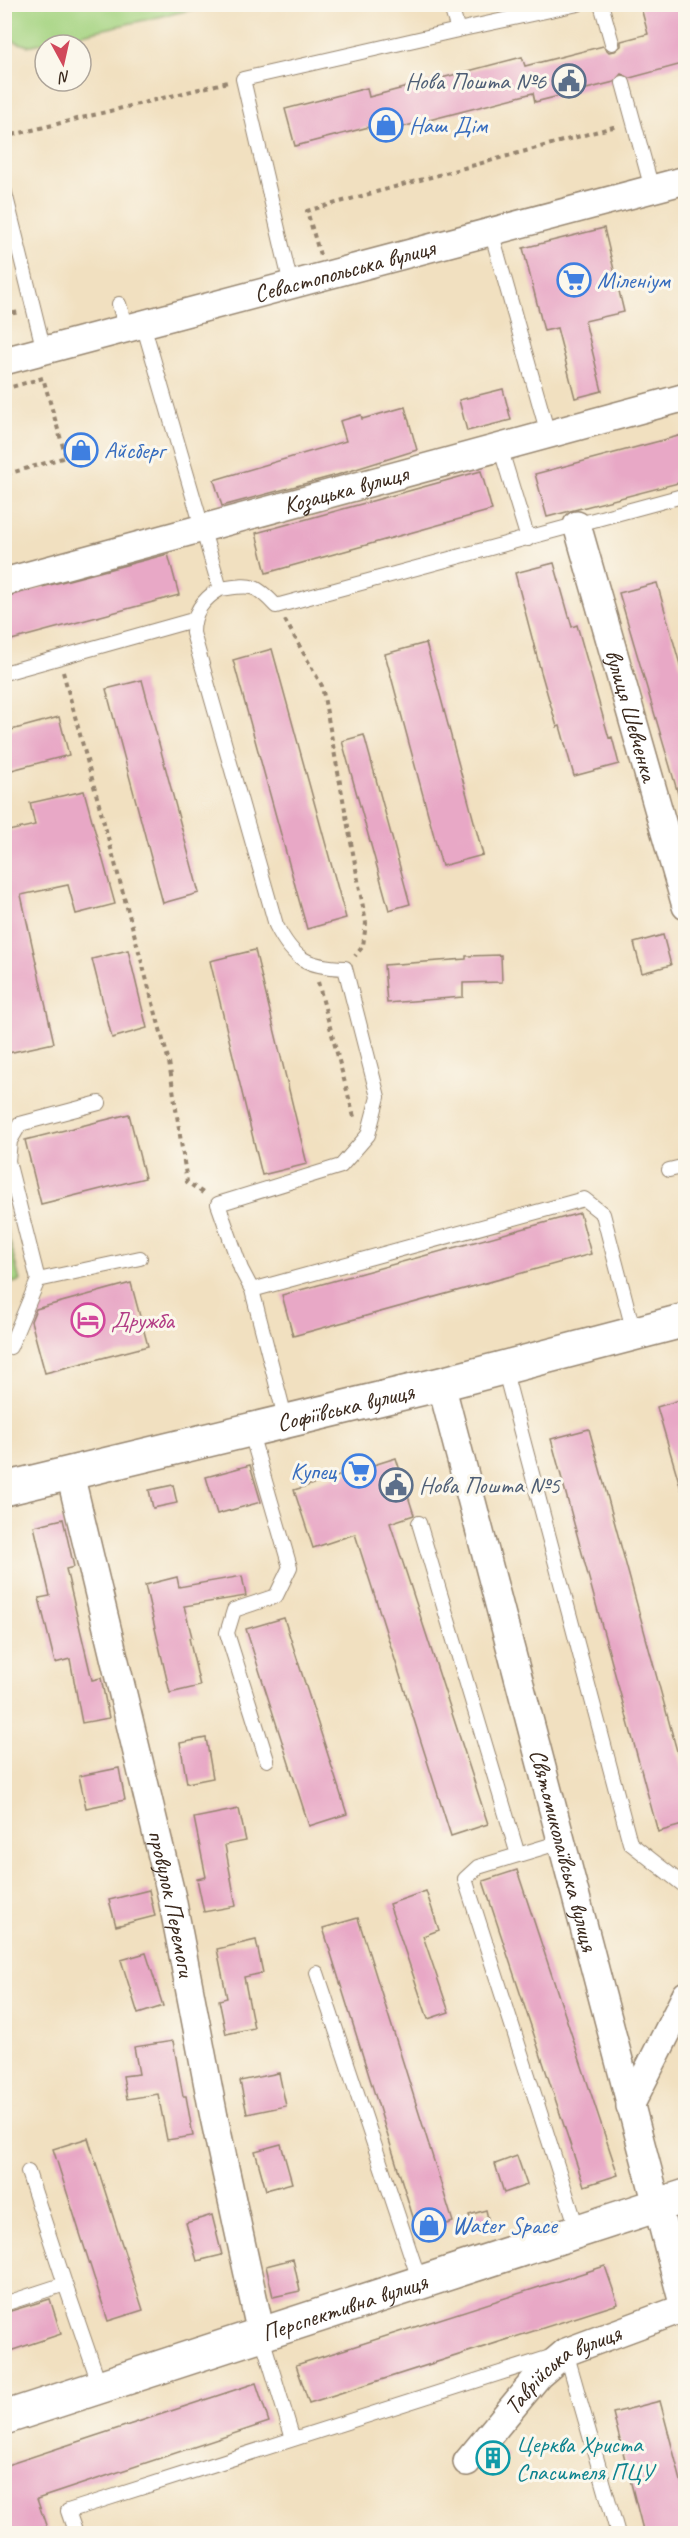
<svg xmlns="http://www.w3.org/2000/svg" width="690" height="2538" viewBox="0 0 690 2538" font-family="Caveat,sans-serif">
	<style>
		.green { fill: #a6d482; stroke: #707f50; stroke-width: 1.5 }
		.building { fill: #e8a8c6 }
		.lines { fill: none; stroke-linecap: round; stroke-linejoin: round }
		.lane-casing { stroke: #96856f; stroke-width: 16 }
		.street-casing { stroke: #96856f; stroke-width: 30 }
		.secondary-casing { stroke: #96856f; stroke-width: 36 }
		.path { stroke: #96856f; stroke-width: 4; stroke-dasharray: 4.5 4.5; stroke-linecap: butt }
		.lane { stroke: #fff; stroke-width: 14 }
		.street { stroke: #fff; stroke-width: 27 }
		.secondary { stroke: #fff; stroke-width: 33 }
		.labels { text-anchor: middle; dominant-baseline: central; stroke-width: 6; stroke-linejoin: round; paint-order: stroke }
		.service-label { font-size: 24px; fill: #4e5e75; stroke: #fbf7ec; text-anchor: end }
		.shop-label { font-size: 24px; fill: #366cbe; stroke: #fbf7ec; text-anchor: start }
		.street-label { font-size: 24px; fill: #3b2a1e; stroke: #fbf7ec }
		.hotel-label { font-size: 24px; fill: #b23c85; stroke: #fbf7ec; text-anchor: start }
		.culture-label { font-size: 24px; fill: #0d838f; stroke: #fbf7ec; text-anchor: start }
	</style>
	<rect width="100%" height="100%" fill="#fbf7ec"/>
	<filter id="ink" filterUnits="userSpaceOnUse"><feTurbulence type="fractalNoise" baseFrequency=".0167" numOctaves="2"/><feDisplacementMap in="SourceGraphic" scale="12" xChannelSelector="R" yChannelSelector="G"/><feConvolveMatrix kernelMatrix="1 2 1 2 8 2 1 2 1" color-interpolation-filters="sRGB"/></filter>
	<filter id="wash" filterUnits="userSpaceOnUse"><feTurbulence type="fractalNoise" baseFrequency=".008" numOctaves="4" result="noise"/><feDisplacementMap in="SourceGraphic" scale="24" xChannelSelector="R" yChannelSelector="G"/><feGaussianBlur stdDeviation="1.35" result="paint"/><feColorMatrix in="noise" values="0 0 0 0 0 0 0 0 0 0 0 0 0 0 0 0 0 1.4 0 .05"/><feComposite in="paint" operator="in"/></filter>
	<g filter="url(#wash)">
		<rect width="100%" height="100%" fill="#f1e0c0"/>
		<path class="green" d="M 5,4 L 213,4 L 213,5 L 28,46 L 5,38 Z
			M 5,1223 L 20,1281 L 5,1285 L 4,1285 Z"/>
		<g id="blocks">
			<path class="building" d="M 640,4 L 682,4 L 686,19 L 686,63 L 630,78 L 621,74 L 614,82 L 535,102 L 533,93 L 375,134 L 373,126 L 295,146 L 285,109 L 367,88 L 369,97 L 522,57 L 525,66 L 603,46 L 609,52 L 615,51 L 621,46 L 621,41 L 648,34 Z
				M 604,228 L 624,312 L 585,321 L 602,391 L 575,398 L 557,328 L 544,331 L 523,248 Z
				M 503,389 L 511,420 L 467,431 L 459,400 Z
				M 405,407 L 417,450 L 337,475 L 222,506 L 214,480 L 346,441 L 340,421 L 361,415 L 362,419 Z
				M 686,434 L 686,481 L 547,517 L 535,474 Z
				M 481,471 L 492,510 L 266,573 L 256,533 Z
				M 168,554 L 179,595 L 4,642 L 4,597 Z
				M 554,563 L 572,627 L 577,625 L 609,738 L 612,737 L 619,764 L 574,776 L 560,726 L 557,727 L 541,672 L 515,573 Z
				M 657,583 L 686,686 L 686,803 L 681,804 L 619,593 Z
				M 426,643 L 483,855 L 442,866 L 385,654 Z
				M 272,649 L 346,918 L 307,929 L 233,660 Z
				M 142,680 L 199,893 L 163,903 L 106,689 Z
				M 59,717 L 69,755 L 4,772 L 4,732 Z
				M 364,735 L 410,904 L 389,910 L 342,741 Z
				M 84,791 L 115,904 L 76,914 L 68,885 L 21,895 L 54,1043 L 8,1053 L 4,1040 L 4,832 L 35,825 L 30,803 Z
				M 663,935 L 671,965 L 642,973 L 634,943 Z
				M 128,950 L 147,1028 L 112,1038 L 92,959 Z
				M 255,950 L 307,1164 L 262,1175 L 210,961 Z
				M 501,955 L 502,982 L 463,983 L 463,997 L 387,1003 L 384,965 L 466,959 L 466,956 Z
				M 129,1114 L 145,1178 L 41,1204 L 25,1140 Z
				M 580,1213 L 591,1254 L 293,1336 L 282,1295 Z
				M 131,1283 L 148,1346 L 45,1373 L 31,1321 L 36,1309 Z
				M 686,1398 L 686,1488 L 681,1489 L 657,1407 Z
				M 589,1429 L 686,1784 L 686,1824 L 658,1832 L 551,1439 Z
				M 396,1458 L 414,1515 L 390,1523 L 488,1824 L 451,1836 L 355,1534 L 313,1548 L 294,1490 Z
				M 250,1465 L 261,1502 L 217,1514 L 206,1477 Z
				M 173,1485 L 177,1503 L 153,1508 L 149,1490 Z
				M 63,1519 L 74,1567 L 66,1569 L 92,1680 L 101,1678 L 109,1718 L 82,1723 L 70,1659 L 55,1663 L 39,1598 L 50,1596 L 34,1526 Z
				M 242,1576 L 246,1596 L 184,1606 L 192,1637 L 189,1638 L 200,1686 L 170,1693 L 145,1585 L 177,1577 L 179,1587 Z
				M 284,1618 L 347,1814 L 309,1826 L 246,1629 Z
				M 206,1738 L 213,1778 L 187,1783 L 180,1743 Z
				M 119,1768 L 125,1800 L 86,1808 L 79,1776 Z
				M 239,1809 L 246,1841 L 225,1845 L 236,1906 L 204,1912 L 197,1879 L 206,1877 L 194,1818 Z
				M 517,1870 L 618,2175 L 584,2186 L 483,1881 Z
				M 149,1890 L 155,1916 L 116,1926 L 109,1900 Z
				M 426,1891 L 439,1930 L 423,1936 L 449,2012 L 428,2019 L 389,1904 Z
				M 358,1918 L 453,2222 L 418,2233 L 323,1928 Z
				M 256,1940 L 263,1973 L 244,1977 L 254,2028 L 226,2034 L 219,2000 L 227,1998 L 217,1949 Z
				M 146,1953 L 163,2006 L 138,2014 L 121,1960 Z
				M 173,2041 L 183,2096 L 186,2096 L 193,2136 L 167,2140 L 158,2094 L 127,2099 L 123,2076 L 139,2074 L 134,2047 Z
				M 279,2073 L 286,2106 L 247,2114 L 240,2081 Z
				M 88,2138 L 143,2310 L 108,2321 L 53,2149 Z
				M 281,2144 L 292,2183 L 266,2190 L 255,2151 Z
				M 517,2156 L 527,2185 L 504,2193 L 495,2164 Z
				M 486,2210 L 490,2227 L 474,2231 L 469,2215 Z
				M 212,2215 L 222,2255 L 197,2261 L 186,2223 Z
				M 293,2259 L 300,2291 L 273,2297 L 266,2266 Z
				M 605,2266 L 618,2304 L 309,2403 L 296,2365 Z
				M 50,2299 L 61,2334 L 4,2353 L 4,2313 Z
				M 256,2383 L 269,2422 L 37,2499 L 49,2534 L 4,2534 L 4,2466 Z
				M 660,2401 L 686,2500 L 686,2534 L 644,2534 L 613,2413 Z
				M 498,2449 L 508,2455 L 497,2474 L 484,2466 Z"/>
		</g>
	</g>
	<g filter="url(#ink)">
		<use href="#blocks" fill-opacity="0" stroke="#96856f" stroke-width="1.5"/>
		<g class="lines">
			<g class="lane-casing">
				<path id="lane" d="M 601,4 L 612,43
					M 458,30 L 578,4
					M 623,83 L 652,189
					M 4,189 L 44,351
					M 491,231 L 548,434
					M 291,285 L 243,79 L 458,30 L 450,4
					M 119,304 L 126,329
					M 143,324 L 220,589 C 203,599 193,612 193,633 L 276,925 C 293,959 307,967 345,968 L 378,1097 L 368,1135 L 341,1166 L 218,1204 L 241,1269 L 252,1290 L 286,1421
					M 500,447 L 528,539
					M 220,589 C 251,585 254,582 276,606 L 686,495
					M 4,673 L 193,620
					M 669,1170 L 686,1166
					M 38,1280 L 140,1258
					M 252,1290 L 584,1199 L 603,1214 L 634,1333
					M 4,1348 L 10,1347 L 38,1280 L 8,1161 L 10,1141 L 20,1124 L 99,1103
					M 504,1368 L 630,1843 L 686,1887
					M 250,1430 L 290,1567 L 276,1596 L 234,1610 L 227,1633 L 267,1760
					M 419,1523 L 518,1855
					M 561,1842 L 478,1867 L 465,1879 L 578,2231
					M 317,1973 L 420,2282
					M 28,2172 L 65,2284
					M 4,2304 L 65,2284 L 100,2386
					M 261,2334 L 293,2439
					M 76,2534 L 68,2511 L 566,2352 L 618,2534"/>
			</g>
			<g class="street-casing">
				<g id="street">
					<path id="s1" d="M 4,361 L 686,180"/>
					<path id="s2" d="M 577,525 L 686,906"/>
					<path id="s3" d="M 4,582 L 686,397"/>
					<path id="s4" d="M 441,1384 L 686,2315"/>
					<path id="s5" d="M 70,1474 L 172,1898 L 214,2117 L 261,2334"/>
					<path d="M 630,2106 L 686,1995"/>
					<path id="s6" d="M 467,2462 L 539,2375 L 566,2352 L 684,2308"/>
				</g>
			</g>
			<g class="secondary-casing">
				<g id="secondary">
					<path id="s7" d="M 4,1489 L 441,1384 L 686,1320"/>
					<path id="s8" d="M 4,2418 L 686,2196"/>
				</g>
			</g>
			<path class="path" d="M 4,137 L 228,82
				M 320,255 L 307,211 L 617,126
				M 4,315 L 19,312
				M 4,389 L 43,378 L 66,457 L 4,475
				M 285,620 L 322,686 L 366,923 L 363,946 L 355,956
				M 63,672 L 169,1062 L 187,1182 L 206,1195
				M 318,982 L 354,1117"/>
			<use href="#lane" class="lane"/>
			<use href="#street" class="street"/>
			<use href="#secondary" class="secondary"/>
		</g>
	</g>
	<defs>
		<g id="civic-ring" transform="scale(1.725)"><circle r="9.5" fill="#fbf7ec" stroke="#5c6f8a" stroke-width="1.5"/><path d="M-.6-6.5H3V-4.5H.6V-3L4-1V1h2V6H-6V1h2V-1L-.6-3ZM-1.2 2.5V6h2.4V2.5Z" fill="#5c6f8a"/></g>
		<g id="shop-ring" transform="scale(1.725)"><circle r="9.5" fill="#fbf7ec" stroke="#3f7fe0" stroke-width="1.5"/><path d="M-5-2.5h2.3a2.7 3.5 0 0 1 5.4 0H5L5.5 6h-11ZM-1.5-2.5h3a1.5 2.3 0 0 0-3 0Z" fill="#3f7fe0"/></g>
		<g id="supermarket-ring" transform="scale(1.725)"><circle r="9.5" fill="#fbf7ec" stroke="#3f7fe0" stroke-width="1.5"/><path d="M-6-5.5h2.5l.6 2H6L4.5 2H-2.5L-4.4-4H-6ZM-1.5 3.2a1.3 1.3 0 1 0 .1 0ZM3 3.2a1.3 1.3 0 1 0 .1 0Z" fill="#3f7fe0"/></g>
		<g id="hotel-ring" transform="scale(1.725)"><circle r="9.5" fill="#fbf7ec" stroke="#d1479c" stroke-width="1.5"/><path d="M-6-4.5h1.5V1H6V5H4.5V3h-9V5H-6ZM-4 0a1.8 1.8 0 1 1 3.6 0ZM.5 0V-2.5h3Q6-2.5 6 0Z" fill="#d1479c"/></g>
		<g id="building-ring" transform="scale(1.725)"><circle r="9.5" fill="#fbf7ec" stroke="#0f9aa8" stroke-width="1.5"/><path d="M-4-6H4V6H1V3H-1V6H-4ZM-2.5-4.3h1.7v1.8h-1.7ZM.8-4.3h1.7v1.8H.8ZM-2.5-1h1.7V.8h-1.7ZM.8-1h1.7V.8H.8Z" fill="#0f9aa8"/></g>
	</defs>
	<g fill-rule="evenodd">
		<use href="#civic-ring" x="569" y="81"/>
		<use href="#shop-ring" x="386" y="125"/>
		<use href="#supermarket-ring" x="574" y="280"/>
		<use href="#shop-ring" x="81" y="450"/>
		<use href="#hotel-ring" x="88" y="1320"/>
		<use href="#supermarket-ring" x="359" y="1471"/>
		<use href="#civic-ring" x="396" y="1485"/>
		<use href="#shop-ring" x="429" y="2225"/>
		<use href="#building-ring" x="493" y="2458"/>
	</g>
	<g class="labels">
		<g class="service-label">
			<text x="546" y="81">Нова Пошта №6</text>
			<text x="419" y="1485" text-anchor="start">Нова Пошта №5</text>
		</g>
		<g class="shop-label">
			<text x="409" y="125">Наш Дім</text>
			<text x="597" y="280">Міленіум</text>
			<text x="104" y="450">Айсберг</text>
			<text x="336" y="1471" text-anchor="end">Купец</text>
			<text x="452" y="2225">Water Space</text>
		</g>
		<g class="street-label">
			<text stroke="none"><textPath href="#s1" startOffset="352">Севастопольська вулиця</textPath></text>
			<text stroke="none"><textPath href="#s3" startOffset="354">Козацька вулиця</textPath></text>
			<text stroke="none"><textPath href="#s2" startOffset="198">вулиця Шевченка</textPath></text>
			<text stroke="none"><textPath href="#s7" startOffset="351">Софіївська вулиця</textPath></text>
			<text stroke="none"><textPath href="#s4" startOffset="482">Святомиколаївська вулиця</textPath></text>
			<text stroke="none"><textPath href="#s5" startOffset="441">провулок Перемоги</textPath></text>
			<text stroke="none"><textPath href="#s8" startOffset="358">Перспективна вулиця</textPath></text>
			<text stroke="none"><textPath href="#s6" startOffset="136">Таврійська вулиця</textPath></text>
		</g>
		<g class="hotel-label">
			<text x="111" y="1320">Дружба</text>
		</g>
		<g class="culture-label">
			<text x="516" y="2444">Церква Христа<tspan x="516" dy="28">Спасителя ПЦУ</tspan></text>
		</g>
	</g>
	<rect width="690" height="2538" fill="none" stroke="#fbf7ec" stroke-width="24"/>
	<g transform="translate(63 63) rotate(172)"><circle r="28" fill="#fbf7ec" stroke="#aea59a" stroke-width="1.5"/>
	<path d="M0-4.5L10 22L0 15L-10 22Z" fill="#d1495b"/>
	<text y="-9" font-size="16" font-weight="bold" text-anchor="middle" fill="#3b2a1e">N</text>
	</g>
</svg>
